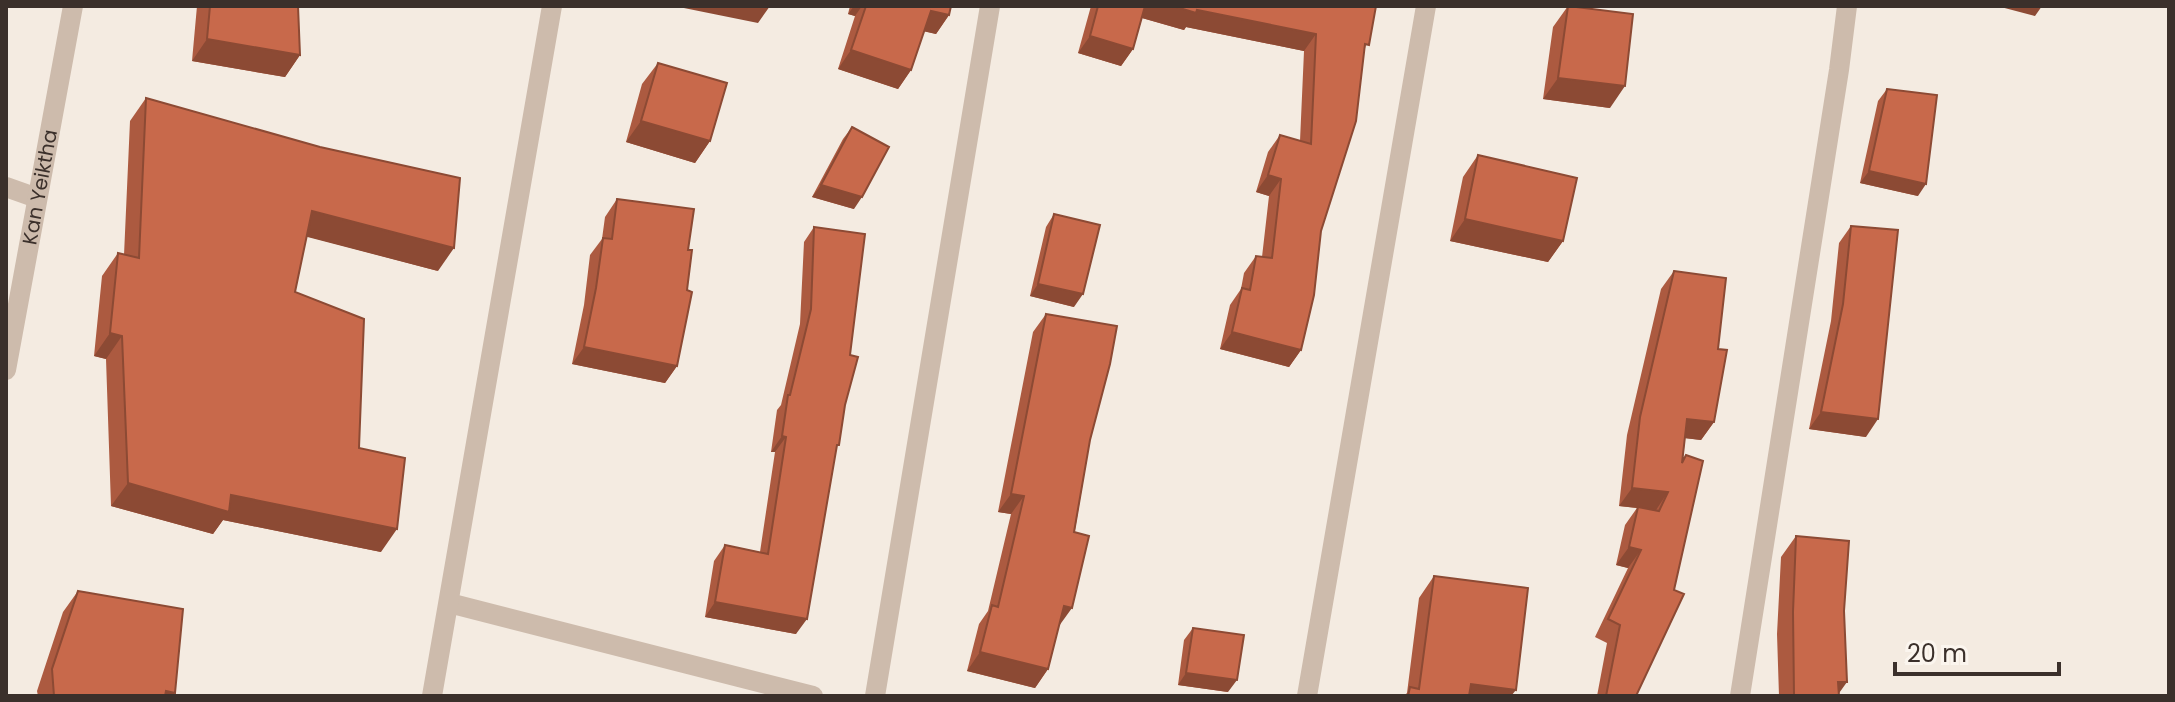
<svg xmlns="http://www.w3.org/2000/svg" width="2175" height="702" viewBox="0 0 2175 702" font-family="Poppins,sans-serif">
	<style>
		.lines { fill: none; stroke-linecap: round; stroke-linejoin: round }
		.minor { stroke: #cdbbac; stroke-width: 20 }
		.wall { fill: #ac5a40 }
		.shaded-wall { fill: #8c4a34 }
		.building { fill: #c8694b; stroke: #8c4a34; stroke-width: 2 }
		.labels { text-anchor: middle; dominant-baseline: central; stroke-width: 8; stroke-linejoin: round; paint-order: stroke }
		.street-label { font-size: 20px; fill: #3b302b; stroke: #fbf5ee }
	</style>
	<rect width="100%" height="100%" fill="#f4ebe1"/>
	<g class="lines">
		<g class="minor">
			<path d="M 6,187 L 37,198"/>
			<path id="s1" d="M 6,370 L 73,6"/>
			<path d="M 449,603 L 813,696"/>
			<path d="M 432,696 L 552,6"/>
			<path d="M 875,696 L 990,6"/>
			<path d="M 1307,696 L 1426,6"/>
			<path d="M 1740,696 L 1839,70 L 1847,6"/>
		</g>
	</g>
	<path class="wall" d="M 197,6 L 298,6 L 300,55 L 285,77 L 192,61 Z
		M 850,6 L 951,6 L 949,15 L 936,34 L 924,31 L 911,70 L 898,89 L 838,69 L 855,16 L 848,14 Z
		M 1091,6 L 1376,6 L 1364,52 L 1321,231 L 1301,350 L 1289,367 L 1220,349 L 1230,305 L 1241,289 L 1244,273 L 1256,256 L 1262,257 L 1269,196 L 1256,192 L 1268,152 L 1280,135 L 1300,141 L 1304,51 L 1186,27 L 1184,30 L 1142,18 L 1133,49 L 1121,66 L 1078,53 Z
		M 1568,6 L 1610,108 L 1543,99 L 1553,27 Z
		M 658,63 L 710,141 L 695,163 L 626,142 L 642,84 Z
		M 1887,89 L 1918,196 L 1860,183 L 1878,101 Z
		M 146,98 L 438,271 L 306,236 L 295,292 L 359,448 L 381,552 L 223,520 L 213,534 L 111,506 L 106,359 L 94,356 L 102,276 L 118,253 L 124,255 L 130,121 Z
		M 852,127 L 854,209 L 812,197 L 843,139 Z
		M 1478,155 L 1563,241 L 1548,262 L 1450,241 L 1463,177 Z
		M 617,199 L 688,250 L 677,366 L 665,383 L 572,364 L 584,305 L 590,255 L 602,239 L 605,217 Z
		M 1054,214 L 1074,307 L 1030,296 L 1046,227 Z
		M 1851,226 L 1866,437 L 1809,429 L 1831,321 L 1839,243 Z
		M 814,227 L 850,355 L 845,405 L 796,634 L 705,617 L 714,561 L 725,545 L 760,552 L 775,452 L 771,452 L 777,410 L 781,405 L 800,324 L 804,242 Z
		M 1674,271 L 1718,349 L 1714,422 L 1701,440 L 1685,438 L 1683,460 L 1686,455 L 1636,696 L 1597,696 L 1607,643 L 1595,637 L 1628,568 L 1616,565 L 1625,525 L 1637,508 L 1619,506 L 1627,435 L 1661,289 Z
		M 1046,314 L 1090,440 L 1059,626 L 1048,669 L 1035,688 L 967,671 L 979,624 L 988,611 L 1011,514 L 998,512 L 1033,332 Z
		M 1796,536 L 1839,693 L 1839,696 L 1779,696 L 1777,634 L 1781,557 Z
		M 1434,576 L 1511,696 L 1404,696 L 1407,693 L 1419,598 Z
		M 78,591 L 173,696 L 38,696 L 37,691 L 63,612 Z
		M 1193,628 L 1228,692 L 1178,685 L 1184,640 Z"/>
	<path class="shaded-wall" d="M 674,6 L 770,6 L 758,23 Z
		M 854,6 L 862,6 L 855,16 L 848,14 Z
		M 1142,6 L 1173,6 L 1197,10 L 1316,34 L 1304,51 L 1186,27 L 1184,30 L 1135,16 Z
		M 1997,6 L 2042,6 L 2035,16 Z
		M 931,11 L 949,15 L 936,34 L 918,30 Z
		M 1090,36 L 1133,49 L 1121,66 L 1078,53 Z
		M 207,39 L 300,55 L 285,77 L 192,61 Z
		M 851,50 L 911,70 L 898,89 L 838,69 Z
		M 1558,78 L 1625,86 L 1610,108 L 1543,99 Z
		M 641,121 L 710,141 L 695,163 L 626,142 Z
		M 1869,171 L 1926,184 L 1918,196 L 1860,183 Z
		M 1268,175 L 1281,179 L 1269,196 L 1256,192 Z
		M 821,185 L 862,197 L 854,209 L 812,197 Z
		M 312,211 L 454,248 L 438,271 L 296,234 Z
		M 1465,219 L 1563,241 L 1548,262 L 1450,241 Z
		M 1038,284 L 1083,294 L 1074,307 L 1030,296 Z
		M 1232,332 L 1301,350 L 1289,367 L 1220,349 Z
		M 110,333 L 122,336 L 106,359 L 94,356 Z
		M 584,347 L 677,366 L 665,383 L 572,364 Z
		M 1821,412 L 1878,419 L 1866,437 L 1809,429 Z
		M 1687,419 L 1714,422 L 1701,440 L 1675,437 Z
		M 782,436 L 786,437 L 775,452 L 771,452 Z
		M 128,483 L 231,495 L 397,529 L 381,552 L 223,520 L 213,534 L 111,506 Z
		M 1632,488 L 1668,492 L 1656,510 L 1619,506 Z
		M 1011,494 L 1024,496 L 1011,514 L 998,512 Z
		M 1629,547 L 1641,550 L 1628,568 L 1616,565 Z
		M 715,602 L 807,619 L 796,634 L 705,617 Z
		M 1064,606 L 1072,608 L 1059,626 Z
		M 980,652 L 1048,669 L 1035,688 L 967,671 Z
		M 1186,673 L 1237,680 L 1228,692 L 1178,685 Z
		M 1838,682 L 1847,682 L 1837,696 Z
		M 1471,684 L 1516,690 L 1511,696 L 1463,696 Z
		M 166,691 L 175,693 L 173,696 L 163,696 Z"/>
	<path class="building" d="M 210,6 L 298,6 L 300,55 L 207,39 Z
		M 866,6 L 951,6 L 949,15 L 931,11 L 911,70 L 851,50 Z
		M 1098,6 L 1145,6 L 1133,49 L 1090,36 Z
		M 1173,6 L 1376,6 L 1369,45 L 1365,44 L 1356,121 L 1321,231 L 1314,295 L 1301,350 L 1232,332 L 1242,288 L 1250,290 L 1256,256 L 1272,258 L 1281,179 L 1268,175 L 1280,135 L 1311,144 L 1316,34 L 1197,10 L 1196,13 Z
		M 1568,6 L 1633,14 L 1625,86 L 1558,78 Z
		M 658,63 L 727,83 L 710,141 L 641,121 Z
		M 1887,89 L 1937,95 L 1926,184 L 1869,171 Z
		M 146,98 L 320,147 L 460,178 L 454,248 L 312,211 L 295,292 L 364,319 L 359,448 L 405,458 L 397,529 L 231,495 L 229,512 L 128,483 L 122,336 L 110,333 L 118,253 L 139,258 Z
		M 852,127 L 889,147 L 862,197 L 821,185 Z
		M 1478,155 L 1577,178 L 1563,241 L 1465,219 Z
		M 617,199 L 694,209 L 688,250 L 692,250 L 687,290 L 692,292 L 677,366 L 584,347 L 596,288 L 603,238 L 612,239 Z
		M 1054,214 L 1100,225 L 1083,294 L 1038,284 Z
		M 1851,226 L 1898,230 L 1878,419 L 1821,412 L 1843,304 Z
		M 814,227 L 865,234 L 850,355 L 858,357 L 845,405 L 839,445 L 837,445 L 807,619 L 715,602 L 725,545 L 768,554 L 786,437 L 782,436 L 788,395 L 790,395 L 811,309 Z
		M 1674,271 L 1726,278 L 1718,349 L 1727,350 L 1714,422 L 1687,419 L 1682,463 L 1686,455 L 1703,461 L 1674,590 L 1684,594 L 1636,696 L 1606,696 L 1620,625 L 1608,619 L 1641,550 L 1629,547 L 1638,507 L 1659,511 L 1668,492 L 1632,488 L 1640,417 Z
		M 1046,314 L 1117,326 L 1110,364 L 1090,440 L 1074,532 L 1089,536 L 1072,608 L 1064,606 L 1048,669 L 980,652 L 992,605 L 998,607 L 1024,496 L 1011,494 Z
		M 1796,536 L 1849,541 L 1844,611 L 1847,682 L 1838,682 L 1839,696 L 1794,696 L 1793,612 Z
		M 1434,576 L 1528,588 L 1516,690 L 1471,684 L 1469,696 L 1408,696 L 1410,687 L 1419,689 Z
		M 78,591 L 183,609 L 175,693 L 166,691 L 165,696 L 54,696 L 52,669 Z
		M 1193,628 L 1244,635 L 1237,680 L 1186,673 Z"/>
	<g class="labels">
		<g class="street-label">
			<text stroke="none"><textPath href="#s1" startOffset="186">Kan Yeiktha</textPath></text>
		</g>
	</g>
	<rect width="2175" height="702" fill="none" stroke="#3b302b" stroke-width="16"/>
	<path d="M1895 662v12h164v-12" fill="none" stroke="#3b302b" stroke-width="4"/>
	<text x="1907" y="662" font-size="24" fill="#3b302b" stroke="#fbf5ee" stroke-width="6" paint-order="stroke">20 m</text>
</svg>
